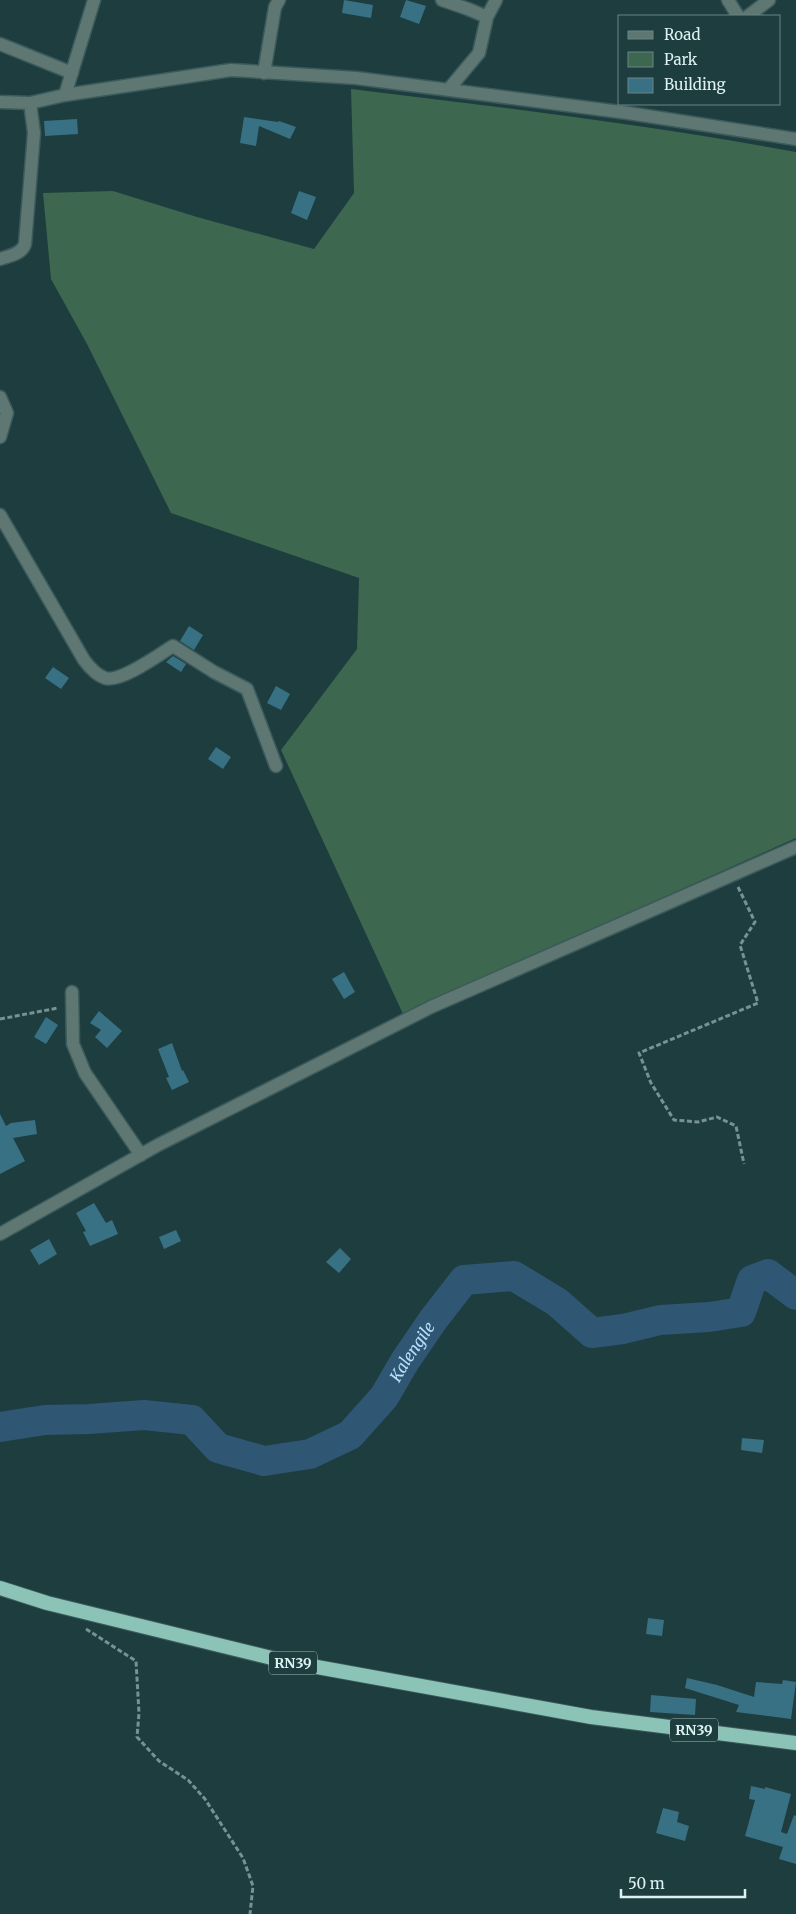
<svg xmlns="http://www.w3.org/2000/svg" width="796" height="1914" viewBox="0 0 796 1914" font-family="Merriweather,serif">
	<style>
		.green { fill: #3e674f }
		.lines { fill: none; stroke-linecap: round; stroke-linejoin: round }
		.river { stroke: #2f5673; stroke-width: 30 }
		.building { fill: #397184 }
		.minor-casing { stroke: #3c5a5b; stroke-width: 15 }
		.trunk-casing { stroke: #3c5a5b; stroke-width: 16 }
		.path { stroke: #789293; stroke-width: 3; stroke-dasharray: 5 2.5; stroke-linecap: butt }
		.minor { stroke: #5f7772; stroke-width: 12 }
		.trunk { stroke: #8bc3b6; stroke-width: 14 }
		.labels { text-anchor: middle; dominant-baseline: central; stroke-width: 5; stroke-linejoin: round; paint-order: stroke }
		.shield { fill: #1d3d3f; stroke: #a4bbbc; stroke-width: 1 }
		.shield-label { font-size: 14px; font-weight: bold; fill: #def1f1 }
		.water-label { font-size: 16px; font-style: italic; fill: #bae0fe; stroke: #1d3d3f }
	</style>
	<rect width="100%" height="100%" fill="#1d3d3f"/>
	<path class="green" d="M 351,89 C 500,107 649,125 796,152 L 796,838 L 403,1014 L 281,750 L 357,649 L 359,578 L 171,513 L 87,344 L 51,279 L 43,193 L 113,191 L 197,217 L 314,249 L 354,193 Z"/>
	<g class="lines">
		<path class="river" id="s1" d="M 0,1427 L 45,1420 L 89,1419 L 144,1415 L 192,1420 L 218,1448 L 264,1461 L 310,1454 L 350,1435 L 384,1397 L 405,1361 L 433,1320 L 464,1280 L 514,1276 L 557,1302 L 592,1333 L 623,1329 L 660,1320 L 709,1317 L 741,1312 L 752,1280 L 768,1274 L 796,1295"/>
	</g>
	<path class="building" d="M 344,0 L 373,5 L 371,18 L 342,13 Z
		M 406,0 L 426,6 L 419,24 L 400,17 Z
		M 244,117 L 278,122 L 279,121 L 296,127 L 290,139 L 259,126 L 256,146 L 240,143 Z
		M 77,119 L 78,134 L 45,136 L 44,121 Z
		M 299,191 L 316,197 L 307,220 L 291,213 Z
		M 189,626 L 203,635 L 194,650 L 180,641 Z
		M 173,656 L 186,664 L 181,672 L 166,662 Z
		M 53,667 L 69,678 L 61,689 L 45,678 Z
		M 276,686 L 290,694 L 281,710 L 267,703 Z
		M 216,747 L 231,757 L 223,769 L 208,759 Z
		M 344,972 L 355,992 L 344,999 L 332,979 Z
		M 99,1011 L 122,1031 L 107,1048 L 95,1037 L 101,1030 L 90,1023 Z
		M 46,1017 L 58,1025 L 46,1044 L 34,1037 Z
		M 172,1043 L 182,1071 L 183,1070 L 189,1082 L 172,1090 L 166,1078 L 169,1077 L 158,1049 Z
		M 0,1114 L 6,1126 L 11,1123 L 35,1120 L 37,1134 L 13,1138 L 25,1161 L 0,1174 Z
		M 94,1203 L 106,1223 L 112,1220 L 118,1234 L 90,1246 L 83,1232 L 86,1231 L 76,1213 Z
		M 176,1230 L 181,1241 L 164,1249 L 159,1237 Z
		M 49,1239 L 57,1254 L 39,1265 L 30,1250 Z
		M 340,1248 L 351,1259 L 339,1273 L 326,1262 Z
		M 742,1438 L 764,1440 L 762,1453 L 741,1450 Z
		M 648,1618 L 664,1620 L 662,1636 L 646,1634 Z
		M 687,1678 L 717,1685 L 754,1697 L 756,1682 L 782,1684 L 783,1680 L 796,1682 L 791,1719 L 736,1712 L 739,1705 L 685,1688 Z
		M 651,1695 L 696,1699 L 695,1715 L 650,1712 Z
		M 751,1786 L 765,1789 L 765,1787 L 791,1794 L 781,1832 L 787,1834 L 794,1815 L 796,1816 L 796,1864 L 779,1859 L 783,1847 L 745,1836 L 755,1800 L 749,1799 Z
		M 663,1808 L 679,1812 L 677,1822 L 689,1826 L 685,1841 L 656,1833 Z"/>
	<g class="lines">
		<g class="minor-casing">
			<path id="minor" d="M 442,0 L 468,9 L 487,17 L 479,53 L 448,90
				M 728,0 L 738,16
				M 748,16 L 769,0
				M 487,17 L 496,0
				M 0,44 L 72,73
				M 264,73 L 275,7 L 279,0
				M 65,95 L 94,0
				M 0,102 L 30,103 L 65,95 L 231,70 L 356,78 L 628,113 L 796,139
				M 0,259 C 9,256 22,254 25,244 L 34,133 L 30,103
				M 0,397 L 7,413 L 0,437
				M 0,515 L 84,660 C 90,668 96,675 105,678 C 120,683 159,655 173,646 L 214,672 L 247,689 L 276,766
				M 72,992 L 73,1044 L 85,1073 L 141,1155
				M 0,1234 L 158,1145 L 431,1007 L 796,847"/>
		</g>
		<g class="trunk-casing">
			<path id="trunk" d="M 0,1588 L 47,1603 L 284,1661 L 591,1717 L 796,1743"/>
		</g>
		<path class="path" d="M 738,887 L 755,922 L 740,945 L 758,1003 L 639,1053 L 651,1083 L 674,1120 L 698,1122 L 717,1117 L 736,1126 L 744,1164
			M 0,1019 L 58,1008
			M 86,1629 L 136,1661 L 139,1713 L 137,1737 L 159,1761 L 188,1780 L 205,1799 L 243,1858 L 253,1886 L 250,1914"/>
		<use href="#minor" class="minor"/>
		<use href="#trunk" class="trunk"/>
	</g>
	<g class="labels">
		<g class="shield">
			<rect x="269" y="1651.5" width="48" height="23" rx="4"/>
			<rect x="670" y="1718.5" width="48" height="23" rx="4"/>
		</g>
		<g class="shield-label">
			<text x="293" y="1663">RN39</text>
			<text x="694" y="1730">RN39</text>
		</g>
		<g class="water-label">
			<text stroke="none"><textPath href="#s1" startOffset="474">Kalengile</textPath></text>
		</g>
	</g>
	<rect x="618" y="15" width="162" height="90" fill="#1d3d3f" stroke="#6a8586"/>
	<rect x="628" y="31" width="25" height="8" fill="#5f7772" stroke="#6a8586"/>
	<text x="664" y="40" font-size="15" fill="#def1f1">Road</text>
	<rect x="628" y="52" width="25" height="15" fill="#3e674f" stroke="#6a8586"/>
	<text x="664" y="65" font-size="15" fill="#def1f1">Park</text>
	<rect x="628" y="78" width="25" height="15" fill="#397184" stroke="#6a8586"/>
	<text x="664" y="90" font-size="15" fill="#def1f1">Building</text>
	<path d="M621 1889v8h124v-8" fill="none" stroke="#def1f1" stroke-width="2.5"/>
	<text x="628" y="1889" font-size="15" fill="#def1f1" stroke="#1d3d3f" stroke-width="4" paint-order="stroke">50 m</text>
</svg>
